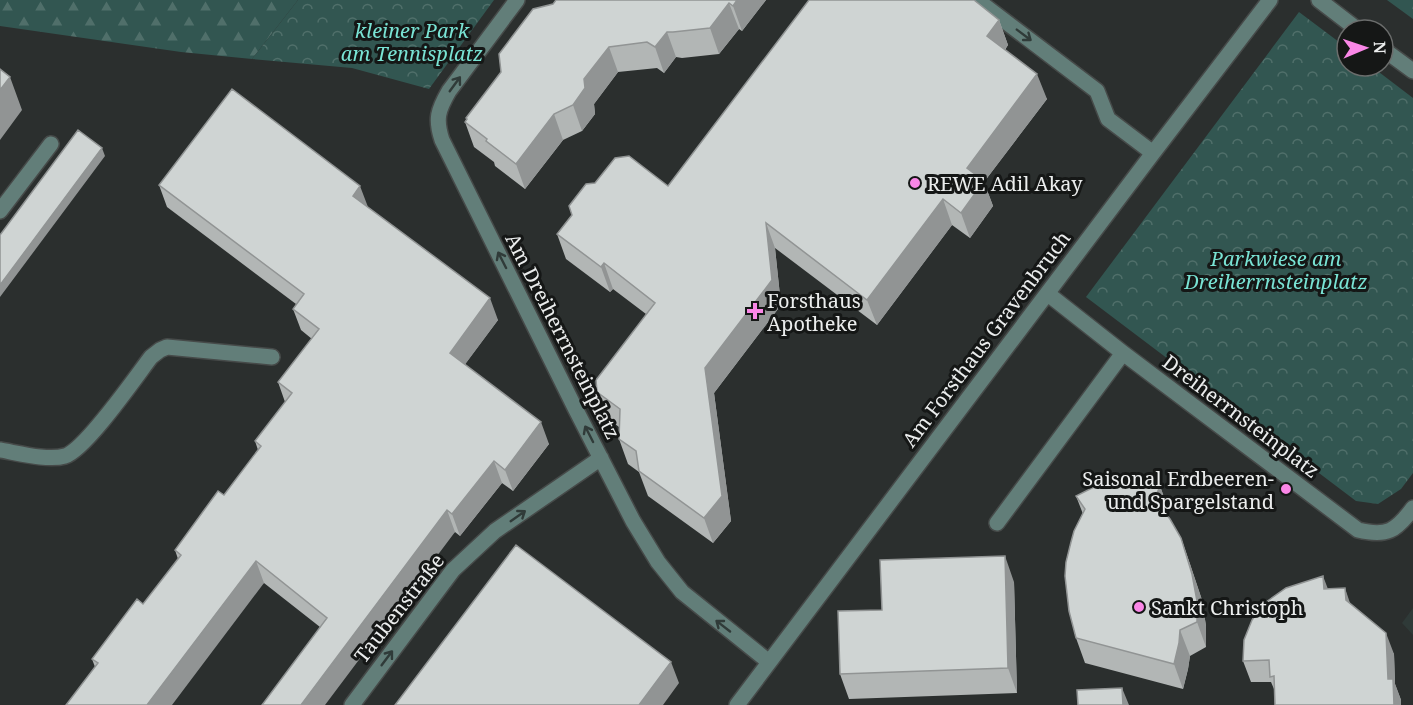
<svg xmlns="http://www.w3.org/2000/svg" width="1413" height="705" viewBox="0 0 1413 705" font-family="'Noto Serif',serif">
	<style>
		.built { fill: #2f3a38 }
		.forest { fill: url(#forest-firs) }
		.park { fill: url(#park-crowns) }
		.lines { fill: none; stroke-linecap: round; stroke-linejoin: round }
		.minor-casing { stroke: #464a49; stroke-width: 18 }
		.minor { stroke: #627e79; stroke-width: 15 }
		.wall { fill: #b2b6b5 }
		.shaded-wall { fill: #919494 }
		.building { fill: #cfd4d3; stroke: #919494; stroke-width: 1.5 }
		.oneway { stroke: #303b39 }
		.poi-dot { fill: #fa87e7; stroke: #151716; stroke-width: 2 }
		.labels { text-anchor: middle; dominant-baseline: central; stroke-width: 6; stroke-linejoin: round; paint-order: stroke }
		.park-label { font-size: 20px; font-style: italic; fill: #79e3d4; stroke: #151716 }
		.poi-label { font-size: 20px; fill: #ebeded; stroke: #151716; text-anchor: start }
		.street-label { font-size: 20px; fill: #ebeded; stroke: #151716 }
	</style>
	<defs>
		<pattern id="forest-firs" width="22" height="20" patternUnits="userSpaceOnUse" patternTransform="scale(1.5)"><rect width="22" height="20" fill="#325651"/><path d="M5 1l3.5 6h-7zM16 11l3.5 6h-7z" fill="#506f6a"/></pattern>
		<pattern id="park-crowns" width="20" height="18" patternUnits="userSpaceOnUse" patternTransform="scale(1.5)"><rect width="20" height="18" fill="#325651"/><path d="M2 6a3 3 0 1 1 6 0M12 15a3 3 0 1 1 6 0" fill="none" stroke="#506f6a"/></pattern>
	</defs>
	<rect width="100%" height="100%" fill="#2b2f2e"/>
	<path class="built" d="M 1413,608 L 1413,635 L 1402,623 Z"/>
	<path class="forest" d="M 0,0 L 298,0 L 252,59 L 181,52 L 0,26 Z"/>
	<path class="park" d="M 298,0 L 494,0 L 429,89 L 352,68 L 252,59 Z
		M 1387,0 L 1413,0 L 1413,19 Z
		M 1299,12 L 1347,48 L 1347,66 L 1371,66 L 1413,98 L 1413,473 L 1401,489 L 1378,504 L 1356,501 L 1086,297 Z"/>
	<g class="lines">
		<g class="minor-casing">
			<path id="minor" d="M 517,0 L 449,91 C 438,110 435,119 442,140 L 575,408 L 633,521 L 658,562 L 682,592 L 769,662
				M 977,0 L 1097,91 L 1108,119 L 1153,153
				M 1319,0 L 1358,30
				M 1383,49 L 1413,71
				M 0,211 L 51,144
				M 1048,294 L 1123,353 L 1358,530 C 1387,537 1396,531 1413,508
				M 0,450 C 18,453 48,461 65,456 C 86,449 135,378 151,357 L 160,350 L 167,347 L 272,357
				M 997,523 L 1123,353
				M 352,705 L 453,570 L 495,531 L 601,458
				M 737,705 L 1153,153 L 1270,0"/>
		</g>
		<use href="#minor" class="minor"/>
	</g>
	<path class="wall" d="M 766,0 L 742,31 L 739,29 L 719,54 L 682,58 L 676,57 L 664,73 L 657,68 L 618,72 L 594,104 L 595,114 L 582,131 L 563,140 L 525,189 L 495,166 L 494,162 L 474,147 L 465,122 L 466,120 L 466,118 L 553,4 Z
		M 999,20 L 1008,45 L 1005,50 L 1047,99 L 984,182 L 993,206 L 970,238 L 952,225 L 877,325 L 775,248 L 781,305 L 714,393 L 731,521 L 713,543 L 648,496 L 639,472 L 628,464 L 619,439 L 619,427 L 606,417 L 597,392 L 646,314 L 613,289 L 610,292 L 566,259 L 557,234 L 668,186 Z
		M 159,185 L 368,208 L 498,320 L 465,364 L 549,444 L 513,491 L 502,483 L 460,536 L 455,532 L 320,627 L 264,583 L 95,667 L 92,659 L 143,604 L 178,559 L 175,550 L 224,495 L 258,450 L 255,441 L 285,402 L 278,382 L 312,339 L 301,330 L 293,309 L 296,304 L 167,207 Z
		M 1160,486 L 1169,511 L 1167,515 L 1181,538 L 1190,564 L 1202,600 L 1206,626 L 1206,647 L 1190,656 L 1188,669 L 1183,689 L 1085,663 L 1076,638 L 1083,514 L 1076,496 Z
		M 1014,582 L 1017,693 L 849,699 L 840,674 L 882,610 Z
		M 1328,589 L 1350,604 L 1394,654 L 1395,684 L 1401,700 L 1401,705 L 1275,705 L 1274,689 L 1271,682 L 1251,682 L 1243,661 Z"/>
	<path class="shaded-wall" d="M 737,0 L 766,0 L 742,31 L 733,6 Z
		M 729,3 L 739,29 L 719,54 L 710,28 Z
		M 999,20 L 1008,45 L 996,61 L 987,36 Z
		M 667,32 L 676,57 L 664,73 L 655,47 Z
		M 609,47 L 618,72 L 594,104 L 595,114 L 582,131 L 573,105 L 584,79 Z
		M 1037,74 L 1047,99 L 984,182 L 993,206 L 970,238 L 961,213 L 967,168 Z
		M 10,77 L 22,110 L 0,140 L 0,90 Z
		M 554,114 L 563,140 L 525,189 L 516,164 Z
		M 102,148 L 105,156 L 0,297 L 0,285 Z
		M 360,186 L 368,207 L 353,196 Z
		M 943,199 L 952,225 L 877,325 L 867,300 Z
		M 766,223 L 775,248 L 781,305 L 714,393 L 731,521 L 713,543 L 704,518 L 705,368 Z
		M 604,263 L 613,289 L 610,292 L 601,267 Z
		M 490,298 L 498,320 L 458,374 L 450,353 Z
		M 541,422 L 549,444 L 513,491 L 505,470 Z
		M 494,461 L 502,483 L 460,536 L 452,514 Z
		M 1160,486 L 1169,511 L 1164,525 L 1154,500 Z
		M 447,510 L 455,532 L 325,705 L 301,705 Z
		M 1181,538 L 1190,564 L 1202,600 L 1206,626 L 1206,647 L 1197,622 Z
		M 1005,556 L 1014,582 L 1017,693 L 1008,668 Z
		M 256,561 L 264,583 L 172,705 L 147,705 Z
		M 1323,576 L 1331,597 L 1324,589 Z
		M 1345,588 L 1352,609 L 1346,600 Z
		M 1180,630 L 1190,656 L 1188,669 L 1183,689 L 1174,664 Z
		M 1386,633 L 1394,654 L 1395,684 L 1401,700 L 1401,705 L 1394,705 L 1388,679 Z
		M 671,662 L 679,683 L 663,705 L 639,705 Z
		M 1122,688 L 1129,705 L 1123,705 Z"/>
	<path class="building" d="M 556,0 L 737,0 L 733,6 L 729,3 L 710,28 L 673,32 L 667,32 L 655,47 L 647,42 L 609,47 L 584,79 L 585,88 L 573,105 L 554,114 L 516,164 L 486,141 L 487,139 L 465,122 L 467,119 L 466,118 L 501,72 L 499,54 L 533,9 L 553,4 Z
		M 809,0 L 974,0 L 999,20 L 987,36 L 1037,74 L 967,168 L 984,181 L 961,213 L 943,199 L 867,300 L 766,223 L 772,280 L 705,368 L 722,496 L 704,518 L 639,471 L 636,451 L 619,439 L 620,409 L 597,392 L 596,380 L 655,303 L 604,263 L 601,267 L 557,234 L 572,215 L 569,206 L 586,184 L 595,183 L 615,158 L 629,156 L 668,186 Z
		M 0,69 L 10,77 L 0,90 Z
		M 232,89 L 360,186 L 353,196 L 490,298 L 450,353 L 541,422 L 505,470 L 494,461 L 452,514 L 447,510 L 301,705 L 262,705 L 327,618 L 256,561 L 147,705 L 66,705 L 98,663 L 92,659 L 137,599 L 143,604 L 181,555 L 175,550 L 218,491 L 224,495 L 261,446 L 255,441 L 292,393 L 278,382 L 319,329 L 293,309 L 304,294 L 159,185 Z
		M 78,130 L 102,148 L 0,285 L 0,235 Z
		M 1127,478 L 1144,480 L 1160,486 L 1154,500 L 1170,519 L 1181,538 L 1192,574 L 1197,601 L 1197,622 L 1180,630 L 1179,643 L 1174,664 L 1076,638 L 1069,611 L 1065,576 L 1066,562 L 1071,542 L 1074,531 L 1085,509 L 1076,496 L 1106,481 Z
		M 516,545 L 671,662 L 639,705 L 395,705 Z
		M 1005,556 L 1008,668 L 840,674 L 838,611 L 882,610 L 880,560 Z
		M 1323,576 L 1324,589 L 1345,588 L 1346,600 L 1386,633 L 1388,679 L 1393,679 L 1394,705 L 1275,705 L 1274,676 L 1270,677 L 1269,660 L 1243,661 L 1244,640 L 1252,620 L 1259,610 L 1266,602 L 1286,588 Z
		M 1122,688 L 1123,705 L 1078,705 L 1077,690 Z"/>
	<defs><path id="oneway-shaft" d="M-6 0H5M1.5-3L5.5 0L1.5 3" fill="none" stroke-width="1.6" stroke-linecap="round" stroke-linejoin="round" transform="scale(1.5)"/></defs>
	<g class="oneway">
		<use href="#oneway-shaft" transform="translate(1024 35) rotate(37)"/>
		<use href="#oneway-shaft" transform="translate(455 84) rotate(-54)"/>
		<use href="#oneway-shaft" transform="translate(502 260) rotate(-117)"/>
		<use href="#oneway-shaft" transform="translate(589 434) rotate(-117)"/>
		<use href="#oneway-shaft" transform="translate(518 516) rotate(-35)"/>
		<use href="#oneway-shaft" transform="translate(723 626) rotate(-142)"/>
		<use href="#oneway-shaft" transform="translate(387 658) rotate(-53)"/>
	</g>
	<g class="poi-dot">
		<circle cx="915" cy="183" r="6"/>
		<path d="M752 302h6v6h6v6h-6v6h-6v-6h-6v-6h6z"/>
		<circle cx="1286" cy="489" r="6"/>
		<circle cx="1139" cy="607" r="6"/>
	</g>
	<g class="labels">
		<g class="park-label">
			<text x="412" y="30">kleiner Park<tspan x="412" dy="23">am Tennisplatz</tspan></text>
			<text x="1276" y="258">Parkwiese am<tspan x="1276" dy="23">Dreiherrnsteinplatz</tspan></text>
		</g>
		<g class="poi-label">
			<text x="927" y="183">REWE Adil Akay</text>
			<text x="767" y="300">Forsthaus<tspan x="767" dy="23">Apotheke</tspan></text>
			<text x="1274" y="478" text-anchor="end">Saisonal Erdbeeren-<tspan x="1274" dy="23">und Spargelstand</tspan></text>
			<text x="1151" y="607">Sankt Christoph</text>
		</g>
		<g class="street-label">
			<text transform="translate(563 336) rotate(63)">Am Dreiherrnsteinplatz</text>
			<text transform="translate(986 339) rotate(-53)">Am Forsthaus Gravenbruch</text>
			<text transform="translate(1241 416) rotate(37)">Dreiherrnsteinplatz</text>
			<text transform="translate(399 608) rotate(-52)">Taubenstraße</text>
		</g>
	</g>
	<g transform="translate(1365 48) rotate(88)"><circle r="28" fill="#151716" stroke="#6b6d6c" stroke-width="1.5"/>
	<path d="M0-4.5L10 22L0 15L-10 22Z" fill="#fa87e7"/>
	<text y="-9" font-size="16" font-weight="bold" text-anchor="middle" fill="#ebeded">N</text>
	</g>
</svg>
